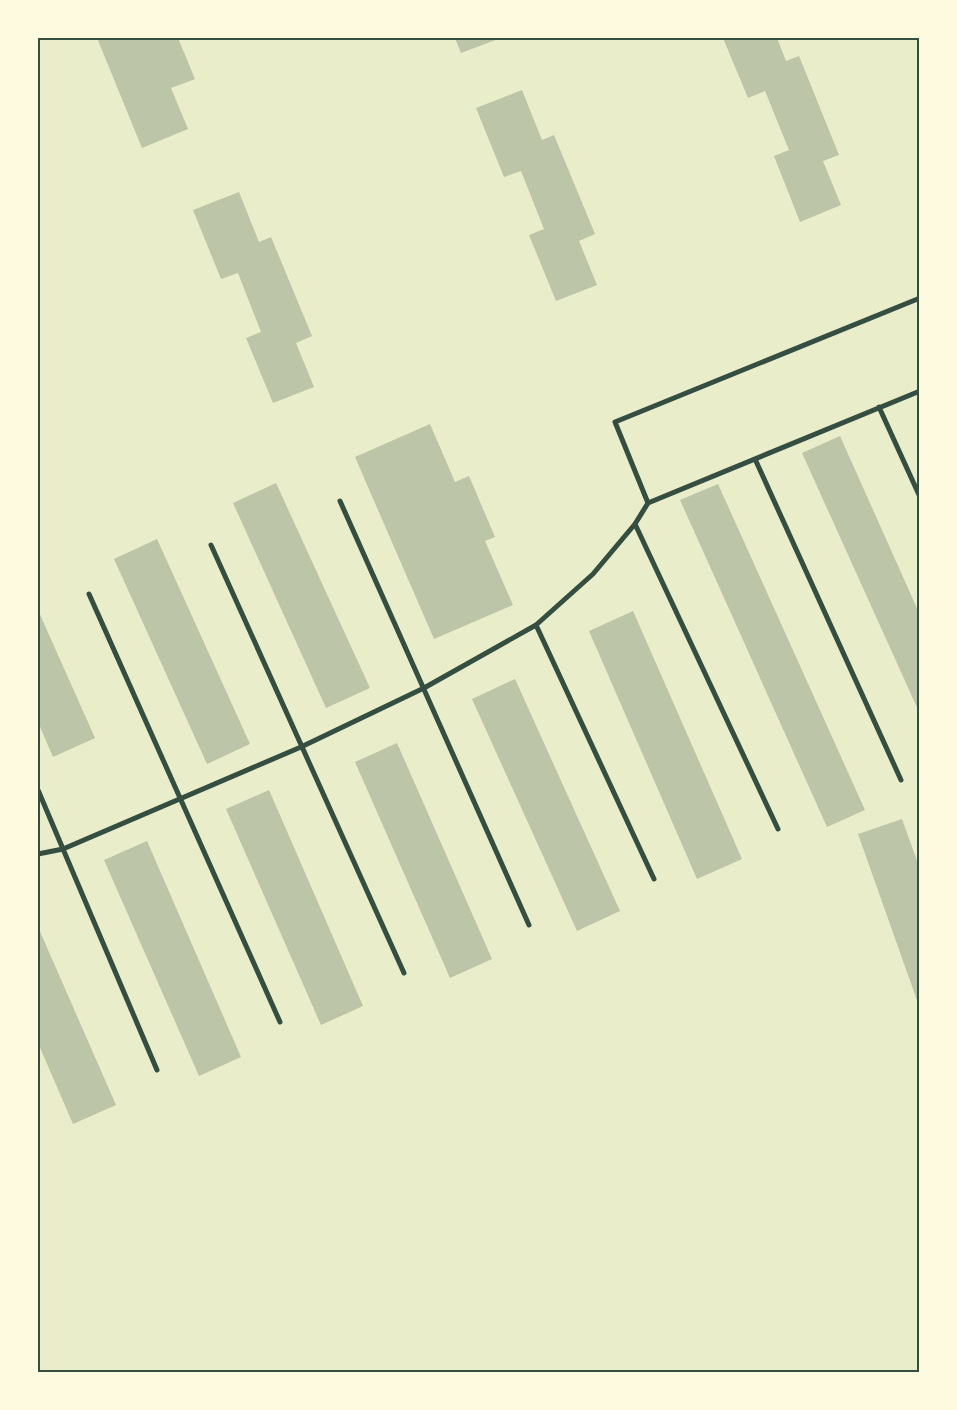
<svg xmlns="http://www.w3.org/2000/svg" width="957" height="1410" viewBox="0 0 957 1410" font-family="Literata,serif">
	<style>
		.building { fill: #bcc5a7 }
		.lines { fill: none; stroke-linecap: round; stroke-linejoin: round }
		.minor { stroke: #344e41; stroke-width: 5 }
		.neatline { fill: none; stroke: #344e41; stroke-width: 2 }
	</style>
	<rect width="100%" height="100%" fill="#e9edc9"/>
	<path class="building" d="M 97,38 L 178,38 L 195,79 L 171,88 L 188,129 L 142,148 Z
		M 455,38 L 501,38 L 461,53 Z
		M 723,38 L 777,38 L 786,61 L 799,56 L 839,155 L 823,161 L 841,205 L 800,222 L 774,156 L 789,150 L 765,91 L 748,98 Z
		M 522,90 L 542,140 L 554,135 L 595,234 L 579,241 L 597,285 L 556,301 L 529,235 L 544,229 L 521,171 L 504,177 L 476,108 Z
		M 239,192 L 259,242 L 271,237 L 312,336 L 296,343 L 314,387 L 273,403 L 246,338 L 261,332 L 238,273 L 221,279 L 193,210 Z
		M 430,424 L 455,482 L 469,476 L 495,537 L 485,541 L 513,605 L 434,639 L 355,457 Z
		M 840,436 L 920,615 L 920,714 L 802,453 Z
		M 276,483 L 370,688 L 326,708 L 233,503 Z
		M 718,484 L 865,810 L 827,827 L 680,500 Z
		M 157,539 L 250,744 L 207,764 L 114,559 Z
		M 38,610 L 95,738 L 53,757 L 38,722 Z
		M 633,611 L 742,859 L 697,879 L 589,631 Z
		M 515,679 L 620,911 L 577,931 L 472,699 Z
		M 397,743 L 492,959 L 450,978 L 355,762 Z
		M 269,790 L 363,1006 L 321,1025 L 226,809 Z
		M 902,819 L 920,869 L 919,1006 L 858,834 Z
		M 147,841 L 241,1057 L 199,1076 L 104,860 Z
		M 38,927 L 116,1105 L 73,1124 L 38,1043 Z"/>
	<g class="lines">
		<path class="minor" d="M 879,407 L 920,497
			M 755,459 L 901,780
			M 340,501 L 529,925
			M 648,503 L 615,422 L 920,298
			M 635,524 L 778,829
			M 211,545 L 404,973
			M 89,594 L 280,1022
			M 536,625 L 654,879
			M 38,790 L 63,849 L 301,747 L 424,688 L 536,625 L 593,574 L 635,524 L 648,503 L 920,391
			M 38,854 L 63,849 L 157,1070"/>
	</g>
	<rect width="957" height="1410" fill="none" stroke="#fefae0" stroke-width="78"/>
	<rect x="39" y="39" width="879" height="1332" class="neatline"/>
</svg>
